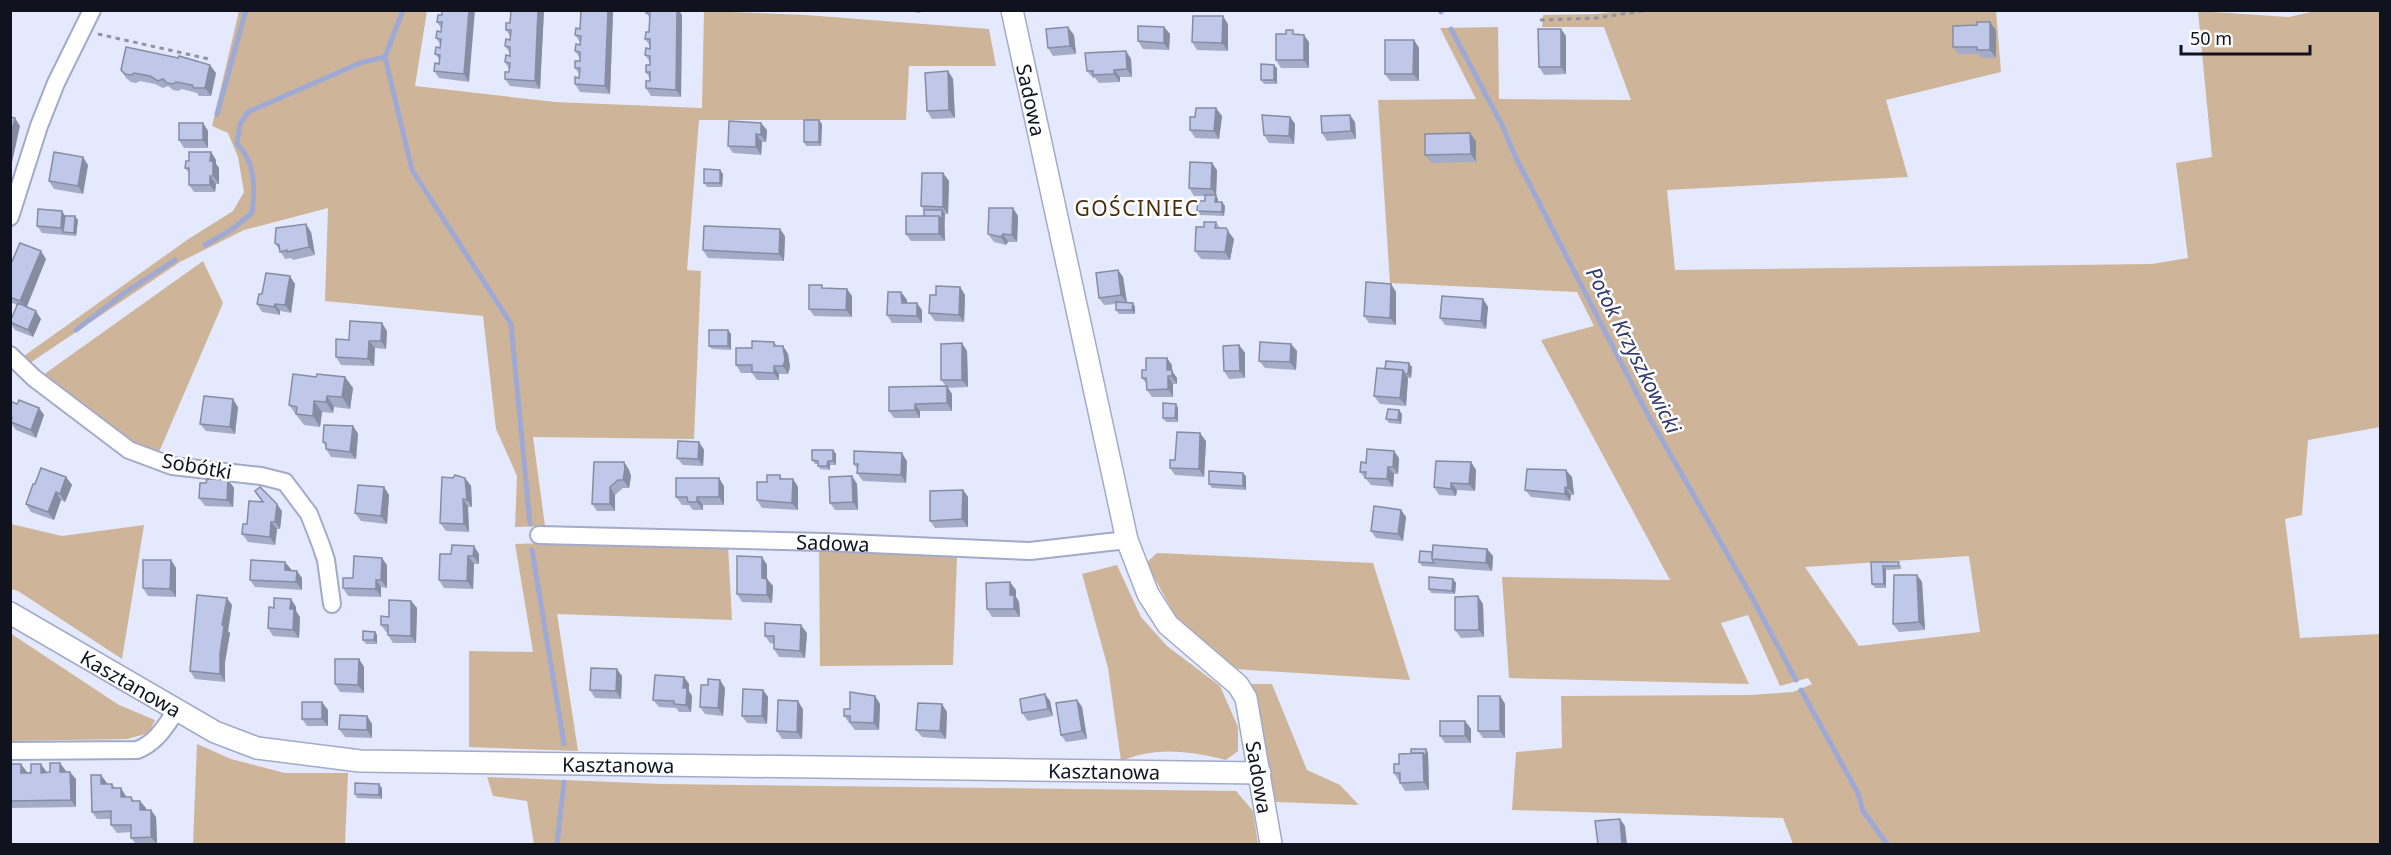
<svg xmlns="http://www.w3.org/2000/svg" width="2391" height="855" viewBox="0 0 2391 855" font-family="'Noto Sans',sans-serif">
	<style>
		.green { fill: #ceb599; fill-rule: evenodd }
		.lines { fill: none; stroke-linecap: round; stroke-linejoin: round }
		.stream { stroke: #9fa9d5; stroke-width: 5 }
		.minor-casing { stroke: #a2aac9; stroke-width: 20 }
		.tertiary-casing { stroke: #a2aac9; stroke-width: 24 }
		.path { stroke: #8f93a4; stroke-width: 3; stroke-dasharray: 4.5 4.5; stroke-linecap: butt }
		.minor { stroke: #fff; stroke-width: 16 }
		.tertiary { stroke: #fff; stroke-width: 21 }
		.wall { fill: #a4acc8 }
		.shaded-wall { fill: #868ca2 }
		.building { fill: #bfc8e8; stroke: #868ca2; stroke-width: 1.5 }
		.labels { text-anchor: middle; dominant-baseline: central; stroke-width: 5; stroke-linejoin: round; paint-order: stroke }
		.street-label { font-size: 20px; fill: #10121e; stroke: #fff }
		.neighbourhood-label { font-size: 21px; letter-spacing: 1.5px; fill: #482e0d; stroke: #fff }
		.water-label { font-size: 21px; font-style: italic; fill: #30386f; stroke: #fff }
	</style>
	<rect width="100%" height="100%" fill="#e4e9fd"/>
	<path class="green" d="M 1626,10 L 2000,11 L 1996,11 L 2001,72 L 1886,100 L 1908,177 L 1667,190 L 1675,270 L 2152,264 L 2188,258 L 2176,163 L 2212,157 L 2198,11 L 2289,17 L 2315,11 L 2380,11 L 2380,427 L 2308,440 L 2302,515 L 2285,519 L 2300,638 L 2380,634 L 2380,844 L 1793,844 L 1783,818 L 1512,810 L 1516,752 L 1562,748 L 1561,696 L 1749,695 L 1793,692 L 1812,684 L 1808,678 L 1780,686 L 1748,615 L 1721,623 L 1749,684 L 1509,678 L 1502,577 L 1670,580 L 1541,340 L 1594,326 L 1577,292 L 1390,283 L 1378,100 L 1476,99 L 1440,28 L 1498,27 L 1499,99 L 1631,100 L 1604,27 L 1542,27 L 1543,15 L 1596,14 ZM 1969,556 L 1980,632 L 1859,646 L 1805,567 Z
		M 239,11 L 427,11 L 415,86 L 555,102 L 702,108 L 704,11 L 806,15 L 989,29 L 996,66 L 909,66 L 906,120 L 699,120 L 687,270 L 701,271 L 694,439 L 533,437 L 545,526 L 515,527 L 517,476 L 496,429 L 483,316 L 325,301 L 328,208 L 244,230 L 180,262 L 30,363 L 21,358 L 187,240 L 233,211 L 244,192 L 238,157 L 228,133 L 212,126 Z
		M 203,261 L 223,303 L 159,452 L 132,441 L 43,375 Z
		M 11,524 L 62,536 L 144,525 L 122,659 L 18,591 L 11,589 Z
		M 545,543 L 728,546 L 732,620 L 557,614 L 578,751 L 469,747 L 469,651 L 533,652 L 515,544 Z
		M 819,550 L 957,557 L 953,665 L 820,666 Z
		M 1157,553 L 1373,563 L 1410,680 L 1234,669 L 1180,624 L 1146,563 Z
		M 1117,565 L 1141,617 L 1167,646 L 1220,686 L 1238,727 L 1238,751 L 1226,760 C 1191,751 1156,746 1121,761 L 1108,668 L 1082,574 Z
		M 10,633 L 119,705 L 155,720 L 149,733 L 127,739 L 11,741 Z
		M 1248,684 L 1272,684 L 1307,770 L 1340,785 L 1359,805 L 1275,802 L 1266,750 Z
		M 197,744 L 231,759 L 285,773 L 348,773 L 345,844 L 193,844 Z
		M 487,777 L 662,784 L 1236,791 L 1253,811 L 1258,844 L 534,844 L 527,801 L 493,796 Z"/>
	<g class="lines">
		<path class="stream" d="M 403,10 L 385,57 L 412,170 L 511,324 L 530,524
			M 1440,10 L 1441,12
			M 1451,29 L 1503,127 L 1516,158 L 1649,417 L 1749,592 L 1796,680
			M 217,114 L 246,10
			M 205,245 L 231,230 L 252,213 C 255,189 256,162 237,144 L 240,124 L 248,112 L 360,63 L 385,57
			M 76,330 L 123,294 L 175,260
			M 532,550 L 564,744
			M 1801,690 L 1858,793 L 1863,811 L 1887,844
			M 557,844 L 564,782"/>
		<g class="minor-casing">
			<g id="minor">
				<path d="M 10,217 L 39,126 L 56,83 L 92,10"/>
				<path d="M 10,355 L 34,378 L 129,450 L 172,466 L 261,476 L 285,482 L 309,514 L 321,545 L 326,560 L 332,604"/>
				<path id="s1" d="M 539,535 L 824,542 L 1030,551 L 1127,540"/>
				<path d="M 10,751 L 137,750 C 156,743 165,727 176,711"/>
			</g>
		</g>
		<g class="tertiary-casing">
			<g id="tertiary">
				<path id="s2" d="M 1012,10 L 1127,540 L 1148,594 L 1168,625 L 1238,685 L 1246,698 L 1271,844"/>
				<path id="s3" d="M 10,613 L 215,732 L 257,748 L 360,761 L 1260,773"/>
			</g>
		</g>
		<path class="path" d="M 1540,20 L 1596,18 L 1649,10
			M 98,34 L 209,59"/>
		<use href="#minor" class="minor"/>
		<use href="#tertiary" class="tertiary"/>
	</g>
	<path class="wall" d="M 511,10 L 544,10 L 540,89 L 510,86 L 505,79 L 509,72 L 509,69 L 505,62 L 510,56 L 510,53 L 505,46 L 510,40 L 510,36 L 506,30 L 510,23 Z
		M 578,10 L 612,10 L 613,12 L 610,94 L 580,92 L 575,84 L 579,78 L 580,75 L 575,68 L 580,61 L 580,58 L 575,51 L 580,45 L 580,42 L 575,35 L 580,29 L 581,14 Z
		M 902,10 L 921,10 L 920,13 Z
		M 646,13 L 682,15 L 681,97 L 651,96 L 646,88 L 650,81 L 650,79 L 646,72 L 650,65 L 650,62 L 645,55 L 650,49 L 650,46 L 645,39 L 649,32 L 650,18 Z
		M 442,15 L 469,82 L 439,78 L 434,71 L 439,64 L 440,60 L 435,54 L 440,48 L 440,44 L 436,38 L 441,32 L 441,28 L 437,22 Z
		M 1228,24 L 1228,51 L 1197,50 L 1192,42 Z
		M 1164,27 L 1170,34 L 1169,50 L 1143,49 L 1138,41 Z
		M 1996,30 L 1996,58 L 1982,58 L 1979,54 L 1958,54 L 1953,47 Z
		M 1286,34 L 1296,35 L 1309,42 L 1309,68 L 1281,68 L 1276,60 Z
		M 1074,35 L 1076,54 L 1053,56 L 1048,48 Z
		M 1566,36 L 1566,74 L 1544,75 L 1539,67 Z
		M 1414,40 L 1419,48 L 1419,81 L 1390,81 L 1385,74 Z
		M 1126,51 L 1131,59 L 1132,77 L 1120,77 L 1120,82 L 1099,83 L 1095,78 L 1093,78 L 1087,71 Z
		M 1277,68 L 1277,84 L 1264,84 L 1261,80 Z
		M 121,70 L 216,73 L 211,96 L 199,96 L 197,93 L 182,89 L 178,91 L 173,90 L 168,86 L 163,88 L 155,84 L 140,81 L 136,83 L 131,82 L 126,78 Z
		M 948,71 L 953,79 L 955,118 L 932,119 L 927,111 Z
		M 1222,116 L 1219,139 L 1195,138 L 1190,130 Z
		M 1290,117 L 1295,124 L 1294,144 L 1269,143 L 1264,135 Z
		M 1355,122 L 1356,139 L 1327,141 L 1322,133 Z
		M 203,123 L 208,131 L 208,148 L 184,148 L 179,140 Z
		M 822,124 L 821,146 L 806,146 L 804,142 Z
		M 767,130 L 766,142 L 762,142 L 761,155 L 733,153 L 728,146 Z
		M 1476,141 L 1476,162 L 1431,163 L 1425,155 Z
		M 211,152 L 216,160 L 216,164 L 219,168 L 219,184 L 216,184 L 215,192 L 194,192 L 189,185 L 189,173 L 185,168 L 189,161 Z
		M 88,165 L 83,194 L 54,189 L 49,181 Z
		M 720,170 L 723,174 L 722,187 L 707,187 L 704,183 Z
		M 1217,170 L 1216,196 L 1218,199 L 1218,202 L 1222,202 L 1225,206 L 1224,216 L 1200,215 L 1197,211 L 1205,201 L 1205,196 L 1194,196 L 1189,188 Z
		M 943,173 L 949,181 L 948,214 L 945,214 L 945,241 L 911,241 L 906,234 L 924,216 L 924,210 L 921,206 Z
		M 65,216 L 78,220 L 76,236 L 42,233 L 37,226 Z
		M 1018,216 L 1017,242 L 1008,242 L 1006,245 L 994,242 L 988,234 Z
		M 1216,222 L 1220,228 L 1234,239 L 1230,260 L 1201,259 L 1195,251 L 1204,227 Z
		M 311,232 L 315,255 L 293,260 L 291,258 L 285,259 L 275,243 Z
		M 785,236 L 784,261 L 708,258 L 703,250 Z
		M 46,259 L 26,307 L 41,319 L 33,337 L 15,330 L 10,323 L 10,320 L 17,305 L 10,302 L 10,266 Z
		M 1118,270 L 1123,277 L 1127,303 L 1135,307 L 1135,314 L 1119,314 L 1116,310 L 1116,304 L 1104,305 L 1099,298 Z
		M 295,284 L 291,313 L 280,311 L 280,315 L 262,312 L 257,304 L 262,294 Z
		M 1391,284 L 1396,292 L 1396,325 L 1369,323 L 1364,316 Z
		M 960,287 L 965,295 L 964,322 L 935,321 L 929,313 L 936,295 Z
		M 824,288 L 847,289 L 852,296 L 852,317 L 814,316 L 809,309 Z
		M 901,292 L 907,300 L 907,303 L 922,310 L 922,323 L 892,323 L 887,315 Z
		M 1483,299 L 1488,307 L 1486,329 L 1445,325 L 1440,318 Z
		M 728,330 L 731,334 L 731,350 L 712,349 L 709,346 Z
		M 387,331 L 386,349 L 375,348 L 374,366 L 341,365 L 336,357 Z
		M 774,342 L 777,346 L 783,346 L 788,354 L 790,367 L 788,374 L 779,374 L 779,380 L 757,380 L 752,373 L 741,373 L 736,365 L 752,348 Z
		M 1291,344 L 1297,351 L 1296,370 L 1265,368 L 1259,361 Z
		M 1239,345 L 1245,353 L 1245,378 L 1229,379 L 1224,371 Z
		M 967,351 L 968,387 L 947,388 L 952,394 L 952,411 L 920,411 L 920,418 L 894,418 L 889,411 L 946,386 L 941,380 Z
		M 1172,365 L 1172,371 L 1177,378 L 1177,384 L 1173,384 L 1173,397 L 1152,397 L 1147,390 L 1147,384 L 1142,378 L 1146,370 Z
		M 1412,367 L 1411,378 L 1408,378 L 1406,406 L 1380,404 L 1374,396 L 1385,369 Z
		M 316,377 L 345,377 L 353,388 L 350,409 L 334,407 L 333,413 L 322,412 L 320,427 L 304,425 L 289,405 Z
		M 17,404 L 39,408 L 44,415 L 36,438 L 16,430 L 10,422 L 10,405 Z
		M 1176,404 L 1178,408 L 1178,422 L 1166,422 L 1163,418 Z
		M 238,407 L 235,434 L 206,431 L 200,424 Z
		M 1402,414 L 1401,424 L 1389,423 L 1386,419 Z
		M 353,426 L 358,434 L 356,459 L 331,457 L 326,449 L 326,447 L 323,442 Z
		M 1206,441 L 1204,477 L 1175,475 L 1170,468 L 1175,460 Z
		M 699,442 L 704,450 L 703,466 L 683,465 L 677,458 Z
		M 833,450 L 836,454 L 836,465 L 830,465 L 830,470 L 820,469 L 818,464 L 815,464 L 812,460 Z
		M 1399,458 L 1398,474 L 1394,474 L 1393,487 L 1371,485 L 1360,472 L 1366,463 Z
		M 907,461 L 906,483 L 863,481 L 857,473 L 858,470 L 854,464 Z
		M 624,462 L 629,470 L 631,476 L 629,488 L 623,488 L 615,495 L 615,511 L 597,511 L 592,504 Z
		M 1471,462 L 1476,470 L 1475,491 L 1457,490 L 1456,496 L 1439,495 L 1434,487 Z
		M 780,475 L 782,479 L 793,479 L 798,487 L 798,510 L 762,508 L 757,500 L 767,482 Z
		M 852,476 L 857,484 L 858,510 L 835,510 L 830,503 Z
		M 1246,476 L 1246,490 L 1212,488 L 1209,484 Z
		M 66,477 L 72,485 L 65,502 L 61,500 L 54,520 L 31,512 L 26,504 L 35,484 Z
		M 1572,477 L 1574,495 L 1571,495 L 1570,501 L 1531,497 L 1525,490 Z
		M 465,478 L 471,486 L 472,507 L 468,507 L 469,532 L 446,531 L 440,523 Z
		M 228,480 L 234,488 L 233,507 L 205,506 L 199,498 L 206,483 Z
		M 724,486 L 724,505 L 703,505 L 703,510 L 693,510 L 689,505 L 682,505 L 676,497 Z
		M 384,487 L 389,495 L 387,524 L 361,521 L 355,513 Z
		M 963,490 L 968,497 L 968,527 L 935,528 L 930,521 Z
		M 255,491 L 282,511 L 280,529 L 277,529 L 275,545 L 248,542 L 242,534 L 247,524 L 262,502 Z
		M 1401,510 L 1406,517 L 1403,541 L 1376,538 L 1371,531 Z
		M 1487,549 L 1493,556 L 1492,571 L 1422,566 L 1419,562 L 1432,552 Z
		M 440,554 L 479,554 L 479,564 L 474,564 L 473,589 L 444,588 L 439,580 Z
		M 762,557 L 767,565 L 767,579 L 773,586 L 772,603 L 742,602 L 737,594 Z
		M 171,560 L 176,568 L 176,597 L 148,596 L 143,588 Z
		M 1871,562 L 1901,565 L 1901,569 L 1886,570 L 1886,588 L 1875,588 L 1872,584 Z
		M 387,565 L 387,588 L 381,587 L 381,597 L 348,596 L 343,588 L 353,578 Z
		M 291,569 L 291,570 L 302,578 L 302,590 L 255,587 L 250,580 Z
		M 1917,575 L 1922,582 L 1925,630 L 1899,632 L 1893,624 Z
		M 1453,579 L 1456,583 L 1455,594 L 1431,593 L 1429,589 Z
		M 1016,590 L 1016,597 L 1019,602 L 1020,617 L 992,617 L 987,609 Z
		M 291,599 L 296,607 L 296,611 L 300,617 L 299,638 L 273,636 L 268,628 L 274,608 Z
		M 411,601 L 417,608 L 416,643 L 393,643 L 388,635 L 388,633 L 386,632 L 381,625 L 389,617 Z
		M 1483,604 L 1484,637 L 1461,638 L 1455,630 Z
		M 232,605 L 228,631 L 230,633 L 225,662 L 225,682 L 195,679 L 190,671 Z
		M 375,632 L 377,635 L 377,644 L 366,644 L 363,640 Z
		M 807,633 L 805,658 L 779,657 L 774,649 L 774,644 L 770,643 L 765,636 Z
		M 359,659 L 364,667 L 364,693 L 340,692 L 335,684 Z
		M 622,676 L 621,699 L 595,698 L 590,690 Z
		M 684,677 L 689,684 L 689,691 L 692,696 L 691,712 L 679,712 L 676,708 L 659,707 L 653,700 Z
		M 725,688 L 723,716 L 705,714 L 700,707 Z
		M 763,690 L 768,697 L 767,724 L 747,723 L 742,716 Z
		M 875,696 L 880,704 L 879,730 L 855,730 L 844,716 L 850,709 Z
		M 1500,696 L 1505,704 L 1505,738 L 1483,738 L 1478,731 Z
		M 1077,700 L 1082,707 L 1087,739 L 1066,742 L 1061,735 Z
		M 1050,701 L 1053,716 L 1028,721 L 1022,713 Z
		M 803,709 L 802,739 L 782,739 L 777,731 Z
		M 328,710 L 328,726 L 307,726 L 302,719 Z
		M 947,712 L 946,739 L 922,737 L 916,730 Z
		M 367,716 L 372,724 L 372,738 L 345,737 L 339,729 Z
		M 1465,721 L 1471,729 L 1471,743 L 1445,743 L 1440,736 Z
		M 1426,749 L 1428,753 L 1429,790 L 1405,791 L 1394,773 L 1399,764 L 1411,753 Z
		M 46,771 L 46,773 L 66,771 L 66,772 L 76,779 L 76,807 L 10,808 L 10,773 Z
		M 101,775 L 107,784 L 112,784 L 115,788 L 126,796 L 126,797 L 131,797 L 134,801 L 156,817 L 157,844 L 136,844 L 131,838 L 131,832 L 117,833 L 111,825 L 111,819 L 97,819 L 92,812 Z
		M 382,788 L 382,799 L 357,798 L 355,794 Z"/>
	<path class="shaded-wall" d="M 469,10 L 475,10 L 469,82 L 464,74 Z
		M 538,10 L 544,10 L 540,89 L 535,81 Z
		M 608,10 L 612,10 L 613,12 L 610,94 L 605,86 Z
		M 677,10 L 679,10 L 682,15 L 681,97 L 676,90 Z
		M 1223,16 L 1228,24 L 1228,51 L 1222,43 Z
		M 1990,22 L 1996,30 L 1996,58 L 1990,50 Z
		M 1068,27 L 1074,35 L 1076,54 L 1070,46 Z
		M 1164,27 L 1170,34 L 1169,50 L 1164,43 Z
		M 1561,29 L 1566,36 L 1566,74 L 1561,67 Z
		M 1304,35 L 1309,42 L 1309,68 L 1304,60 Z
		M 1414,40 L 1419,48 L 1419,81 L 1413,74 Z
		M 1126,51 L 1131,59 L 1132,77 L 1127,69 Z
		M 210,65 L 216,73 L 211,96 L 205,88 Z
		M 1274,65 L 1277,68 L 1277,84 L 1274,80 Z
		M 1114,70 L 1120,77 L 1120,82 L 1114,74 Z
		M 948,71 L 953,79 L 955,118 L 949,110 Z
		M 1216,108 L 1222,116 L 1219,139 L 1214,131 Z
		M 1350,115 L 1355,122 L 1356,139 L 1351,131 Z
		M 1290,117 L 1295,124 L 1294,144 L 1289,136 Z
		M 15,118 L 20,126 L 11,167 L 10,165 L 10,138 Z
		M 819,120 L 822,124 L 821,146 L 819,142 Z
		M 203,123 L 208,131 L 208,148 L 203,140 Z
		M 761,123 L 767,130 L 766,142 L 761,135 Z
		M 1470,133 L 1476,141 L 1476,162 L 1471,154 Z
		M 756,134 L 762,142 L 761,155 L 756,147 Z
		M 211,152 L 216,160 L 216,164 L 219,168 L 219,184 L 213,176 L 210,161 Z
		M 83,157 L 88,165 L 83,194 L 78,186 Z
		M 1212,163 L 1217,170 L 1216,196 L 1218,199 L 1218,206 L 1215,202 L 1216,195 L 1211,189 Z
		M 720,170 L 723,174 L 722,187 L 720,183 Z
		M 943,173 L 949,181 L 948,214 L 943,207 Z
		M 210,176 L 216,184 L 215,192 L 210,185 Z
		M 1222,202 L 1225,206 L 1224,216 L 1222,212 Z
		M 1013,208 L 1018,216 L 1017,242 L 1012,235 Z
		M 942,210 L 945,214 L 944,224 L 942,220 Z
		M 62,211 L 67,219 L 63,232 L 61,228 Z
		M 75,216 L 78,220 L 76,236 L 74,233 Z
		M 939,216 L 944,224 L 945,241 L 939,234 Z
		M 306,224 L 311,232 L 315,255 L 309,247 Z
		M 780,229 L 785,236 L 784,261 L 779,254 Z
		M 1228,231 L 1234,239 L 1230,260 L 1225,252 Z
		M 1003,234 L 1008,242 L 1006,245 L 1001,237 Z
		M 41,251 L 46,259 L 26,309 L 20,301 Z
		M 1118,270 L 1123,277 L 1127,303 L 1121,295 Z
		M 290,276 L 295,284 L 291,313 L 285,305 Z
		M 1391,284 L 1396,292 L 1396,325 L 1390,318 Z
		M 960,287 L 965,295 L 964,322 L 959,315 Z
		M 847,289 L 852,296 L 852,317 L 846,310 Z
		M 901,292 L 907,300 L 907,310 L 902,303 Z
		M 1483,299 L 1488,307 L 1486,329 L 1481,321 Z
		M 917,303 L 922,310 L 922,323 L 917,316 Z
		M 1133,303 L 1135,307 L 1135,314 L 1132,310 Z
		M 275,304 L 280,311 L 280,315 L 274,307 Z
		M 36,311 L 41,319 L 33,337 L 28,330 Z
		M 382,323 L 387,331 L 386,349 L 381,341 Z
		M 728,330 L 731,334 L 731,350 L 728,346 Z
		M 369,341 L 375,348 L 374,366 L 368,359 Z
		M 962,343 L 967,351 L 968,387 L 962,380 Z
		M 1291,344 L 1297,351 L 1296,370 L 1290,362 Z
		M 1239,345 L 1245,353 L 1245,378 L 1240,371 Z
		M 783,346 L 788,354 L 790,367 L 788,374 L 783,366 Z
		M 1167,358 L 1172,365 L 1172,371 L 1177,378 L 1177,384 L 1167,370 Z
		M 1409,363 L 1412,367 L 1411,378 L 1408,374 Z
		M 774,366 L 779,374 L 779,380 L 774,373 Z
		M 1403,370 L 1408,378 L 1406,406 L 1400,398 Z
		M 1168,376 L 1173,384 L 1173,397 L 1168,389 Z
		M 345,377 L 353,388 L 350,409 L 342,397 Z
		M 947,386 L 952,394 L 952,411 L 947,403 Z
		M 327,396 L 334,407 L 333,413 L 326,402 Z
		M 233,399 L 238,407 L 235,434 L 230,427 Z
		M 314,401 L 322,412 L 320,427 L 313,416 Z
		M 915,404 L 920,411 L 920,418 L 915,410 Z
		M 1176,404 L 1178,408 L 1178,422 L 1175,418 Z
		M 39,408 L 44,415 L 36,438 L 31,430 Z
		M 1399,410 L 1402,414 L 1401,424 L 1398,420 Z
		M 353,426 L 358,434 L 356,459 L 350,452 Z
		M 1200,433 L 1206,441 L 1204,477 L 1199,469 Z
		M 699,442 L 704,450 L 703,466 L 698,459 Z
		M 833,450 L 836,454 L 836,465 L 833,461 Z
		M 1394,451 L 1399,458 L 1398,474 L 1393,467 Z
		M 902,453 L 907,461 L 906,483 L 901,475 Z
		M 828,461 L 830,465 L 830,470 L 827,466 Z
		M 624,462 L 629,470 L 631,476 L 629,488 L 623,480 Z
		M 1471,462 L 1476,470 L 1475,491 L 1469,484 Z
		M 1388,467 L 1394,474 L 1393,487 L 1387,479 Z
		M 1566,470 L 1572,477 L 1574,495 L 1568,488 Z
		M 1243,473 L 1246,476 L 1246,490 L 1243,486 Z
		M 852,476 L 857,484 L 858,510 L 853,502 Z
		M 66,477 L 72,485 L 65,502 L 60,494 Z
		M 465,478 L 471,486 L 472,507 L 467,500 Z
		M 719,478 L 724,486 L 724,505 L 719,497 Z
		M 793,479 L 798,487 L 798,510 L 792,503 Z
		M 228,480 L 234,488 L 233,507 L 227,500 Z
		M 1451,483 L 1457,490 L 1456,496 L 1451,489 Z
		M 384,487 L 389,495 L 387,524 L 381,516 Z
		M 610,487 L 615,495 L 615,511 L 610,504 Z
		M 1565,487 L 1571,495 L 1570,501 L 1565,494 Z
		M 963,490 L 968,497 L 968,527 L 962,519 Z
		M 56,492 L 61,500 L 54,520 L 48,512 Z
		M 697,497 L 703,505 L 703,510 L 697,502 Z
		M 463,499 L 468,507 L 469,532 L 464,524 Z
		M 277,504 L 282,511 L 280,529 L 275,522 Z
		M 1401,510 L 1406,517 L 1403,541 L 1398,534 Z
		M 271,522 L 277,529 L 275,545 L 270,537 Z
		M 474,546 L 479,554 L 479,564 L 473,556 Z
		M 1487,549 L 1493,556 L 1492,571 L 1486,563 Z
		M 468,556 L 474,564 L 473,589 L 467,581 Z
		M 762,557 L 767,565 L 767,586 L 762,578 Z
		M 382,558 L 387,565 L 387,588 L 381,580 Z
		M 171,560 L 176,568 L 176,597 L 170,589 Z
		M 285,562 L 291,569 L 290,578 L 285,570 Z
		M 1883,566 L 1886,570 L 1886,588 L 1884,584 Z
		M 297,571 L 302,578 L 302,590 L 296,582 Z
		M 1917,575 L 1922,582 L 1925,630 L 1919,622 Z
		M 767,579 L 773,586 L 772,603 L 767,595 Z
		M 1453,579 L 1456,583 L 1455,594 L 1452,591 Z
		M 376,580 L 381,587 L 381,597 L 376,589 Z
		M 1010,582 L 1016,590 L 1016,597 L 1019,602 L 1020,617 L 1014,609 L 1010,595 Z
		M 1478,596 L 1483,604 L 1484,637 L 1479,630 Z
		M 227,598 L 232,605 L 228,631 L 230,633 L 225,662 L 225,682 L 220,674 L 220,654 L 222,625 Z
		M 291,599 L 296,607 L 296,611 L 300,617 L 299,638 L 293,630 L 290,609 Z
		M 411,601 L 417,608 L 416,643 L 411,636 Z
		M 801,625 L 807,633 L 805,658 L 800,651 Z
		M 375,632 L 377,635 L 377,644 L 374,640 Z
		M 359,659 L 364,667 L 364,693 L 358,685 Z
		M 617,669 L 622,676 L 621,699 L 616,691 Z
		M 684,677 L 689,684 L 689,691 L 692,696 L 691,712 L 686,705 L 683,688 Z
		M 720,680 L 725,688 L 723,716 L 718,708 Z
		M 763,690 L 768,697 L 767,724 L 762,716 Z
		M 1045,694 L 1050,701 L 1053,716 L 1048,709 Z
		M 875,696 L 880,704 L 879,730 L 874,723 Z
		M 1500,696 L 1505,704 L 1505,738 L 1500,731 Z
		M 1077,700 L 1082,707 L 1087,739 L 1082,731 Z
		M 798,701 L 803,709 L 802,739 L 797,732 Z
		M 322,702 L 328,710 L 328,726 L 322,719 Z
		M 942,704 L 947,712 L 946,739 L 940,731 Z
		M 367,716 L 372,724 L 372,738 L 367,730 Z
		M 1465,721 L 1471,729 L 1471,743 L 1465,736 Z
		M 1426,749 L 1428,753 L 1429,790 L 1424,782 L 1423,753 Z
		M 60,763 L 66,771 L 66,780 L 60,772 Z
		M 21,764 L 27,772 L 27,781 L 21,773 Z
		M 41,764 L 46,771 L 46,780 L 41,773 Z
		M 70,772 L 76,779 L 76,807 L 71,800 Z
		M 101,775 L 107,783 L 107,791 L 101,784 Z
		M 379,784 L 382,788 L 382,799 L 379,795 Z
		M 121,788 L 126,796 L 126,805 L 121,797 Z
		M 140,801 L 146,808 L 146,818 L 140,810 Z
		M 151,810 L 156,817 L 157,844 L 151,837 Z
		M 1620,819 L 1625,826 L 1627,844 L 1622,844 Z"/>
	<path class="building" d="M 442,10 L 469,10 L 464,74 L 434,71 L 435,63 L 439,64 L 440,55 L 435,54 L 436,47 L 440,48 L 441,39 L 436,38 L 437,31 L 441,32 L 442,22 L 437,22 L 438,15 L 442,15 Z
		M 511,10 L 538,10 L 535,81 L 505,79 L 505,72 L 509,72 L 510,63 L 505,62 L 506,55 L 510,56 L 510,47 L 505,46 L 506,39 L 510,40 L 511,30 L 506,30 L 506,23 L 510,23 Z
		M 581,10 L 608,10 L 605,86 L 575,84 L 575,77 L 579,78 L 580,68 L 575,68 L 575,61 L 580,61 L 580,52 L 575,51 L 576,44 L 580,45 L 581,36 L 575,35 L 576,28 L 580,29 Z
		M 647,10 L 677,10 L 676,90 L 646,88 L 646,81 L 650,81 L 650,72 L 646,72 L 646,65 L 650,65 L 650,56 L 645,55 L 646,48 L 650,49 L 650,39 L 645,39 L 646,32 L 649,32 L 650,13 L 646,13 Z
		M 1193,16 L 1223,16 L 1222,43 L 1192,42 Z
		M 1977,22 L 1990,22 L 1990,50 L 1977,50 L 1977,47 L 1953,47 L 1953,26 L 1977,25 Z
		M 1138,26 L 1164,27 L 1164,43 L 1138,41 Z
		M 1068,27 L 1070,46 L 1048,48 L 1046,29 Z
		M 1538,29 L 1561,29 L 1561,67 L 1539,67 Z
		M 1286,30 L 1293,30 L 1293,34 L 1304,35 L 1304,60 L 1276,60 L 1276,34 L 1286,34 Z
		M 1385,40 L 1414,40 L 1413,74 L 1385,74 Z
		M 126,47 L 178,58 L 179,56 L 210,65 L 205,88 L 194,88 L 192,85 L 176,82 L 173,84 L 167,83 L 163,79 L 158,81 L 150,76 L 134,73 L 131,75 L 125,74 L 121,70 Z
		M 1126,51 L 1127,69 L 1114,70 L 1114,74 L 1093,75 L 1093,71 L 1087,71 L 1085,53 Z
		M 1261,64 L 1274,65 L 1274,80 L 1261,80 Z
		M 948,71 L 949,110 L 927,111 L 925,73 Z
		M 1196,108 L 1216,108 L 1214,131 L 1190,130 L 1190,117 L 1195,117 Z
		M 1262,115 L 1290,117 L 1289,136 L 1264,135 Z
		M 1350,115 L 1351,131 L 1322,133 L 1321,116 Z
		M 10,117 L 15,118 L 10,138 Z
		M 804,120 L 819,120 L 819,142 L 804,142 Z
		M 729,121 L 761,123 L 761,135 L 756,134 L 756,147 L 728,146 Z
		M 179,123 L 203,123 L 203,140 L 179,140 Z
		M 1470,133 L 1471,154 L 1425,155 L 1425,134 Z
		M 54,152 L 83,157 L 78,186 L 49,181 Z
		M 189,152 L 211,152 L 210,161 L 213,161 L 213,176 L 210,176 L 210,185 L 189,185 L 189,168 L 185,168 L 186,161 L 189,161 Z
		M 1190,162 L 1212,163 L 1211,189 L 1189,188 Z
		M 704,169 L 720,170 L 720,183 L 704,183 Z
		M 922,173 L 943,173 L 943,207 L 921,206 Z
		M 1205,195 L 1216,195 L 1215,202 L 1222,202 L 1222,212 L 1197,211 L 1198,201 L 1205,201 Z
		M 989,208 L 1013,208 L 1012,235 L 1003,234 L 1001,237 L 988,234 Z
		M 38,209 L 62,211 L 61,228 L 37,226 Z
		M 924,210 L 942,210 L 942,220 L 939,216 L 924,216 Z
		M 65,216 L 75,216 L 74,233 L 63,232 Z
		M 906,216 L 939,216 L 939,234 L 906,234 Z
		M 1204,222 L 1216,222 L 1215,228 L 1226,228 L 1228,231 L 1225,252 L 1195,251 L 1196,227 L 1204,227 Z
		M 306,224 L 309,247 L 287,252 L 287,250 L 280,252 L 279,245 L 275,243 L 276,228 Z
		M 704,226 L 780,229 L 779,254 L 703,250 Z
		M 20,243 L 41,251 L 20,301 L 10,297 L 10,266 Z
		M 1118,270 L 1121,295 L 1099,298 L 1096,273 Z
		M 266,273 L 290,276 L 285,305 L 275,304 L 274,307 L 257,304 L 259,294 L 262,294 Z
		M 1366,282 L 1391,284 L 1390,318 L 1364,316 Z
		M 809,285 L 822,285 L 822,288 L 847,289 L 846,310 L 809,309 Z
		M 936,286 L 960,287 L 959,315 L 929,313 L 930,295 L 936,295 Z
		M 888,292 L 901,292 L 902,303 L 917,303 L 917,316 L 887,315 Z
		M 1442,296 L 1483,299 L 1481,321 L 1440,318 Z
		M 1116,302 L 1133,303 L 1132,310 L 1116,310 Z
		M 18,303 L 36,311 L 28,330 L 10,322 Z
		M 350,321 L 382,323 L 381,341 L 369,341 L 368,359 L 336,357 L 336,339 L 349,340 Z
		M 709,330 L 728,330 L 728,346 L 709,346 Z
		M 752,341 L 774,342 L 774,346 L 783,346 L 785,360 L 783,366 L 774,366 L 774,373 L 752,372 L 752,365 L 736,365 L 736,348 L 752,348 Z
		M 1260,342 L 1291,344 L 1290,362 L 1259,361 Z
		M 962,343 L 962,380 L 941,380 L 941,344 Z
		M 1239,345 L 1240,371 L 1224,371 L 1223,346 Z
		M 1146,358 L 1167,358 L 1167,370 L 1172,370 L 1172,376 L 1168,376 L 1168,389 L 1147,390 L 1146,378 L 1142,378 L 1142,370 L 1146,370 Z
		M 1386,361 L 1409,363 L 1408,374 L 1405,374 L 1403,370 L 1385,369 Z
		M 1377,368 L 1403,370 L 1400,398 L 1374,396 Z
		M 293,374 L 316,377 L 317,374 L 345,377 L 342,397 L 327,396 L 326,402 L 314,401 L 313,416 L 296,414 L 297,407 L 289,405 Z
		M 947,386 L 947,403 L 915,404 L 915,410 L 889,411 L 889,387 Z
		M 204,396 L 233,399 L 230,427 L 200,424 Z
		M 19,400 L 39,408 L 31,430 L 11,422 L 12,418 L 10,418 L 10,405 L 12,402 L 17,404 Z
		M 1163,403 L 1176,404 L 1175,418 L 1163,418 Z
		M 1388,409 L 1399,410 L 1398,420 L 1386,419 Z
		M 324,425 L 353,426 L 350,452 L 326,449 L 326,443 L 323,442 Z
		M 1177,432 L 1200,433 L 1199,469 L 1170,468 L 1170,460 L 1175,460 Z
		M 678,441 L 699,442 L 698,459 L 677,458 Z
		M 1367,449 L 1394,451 L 1393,467 L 1388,467 L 1387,479 L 1365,478 L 1366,472 L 1360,472 L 1361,462 L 1366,463 Z
		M 812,450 L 833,450 L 833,461 L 828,461 L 827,466 L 818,466 L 818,461 L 812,460 Z
		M 854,451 L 902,453 L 901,475 L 857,473 L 858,464 L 854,464 Z
		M 1436,461 L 1471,462 L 1469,484 L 1451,483 L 1451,489 L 1434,487 Z
		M 594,462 L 624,462 L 625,469 L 623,480 L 618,480 L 610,487 L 610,504 L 592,504 Z
		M 41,468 L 66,477 L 60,494 L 56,492 L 48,512 L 26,504 L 33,484 L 35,484 Z
		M 1527,469 L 1566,470 L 1568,488 L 1565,487 L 1565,494 L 1525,490 Z
		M 1209,471 L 1243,473 L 1243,486 L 1209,484 Z
		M 455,475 L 465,478 L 467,500 L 463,499 L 464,524 L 440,523 L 442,477 L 453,478 Z
		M 767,475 L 780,475 L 780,479 L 793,479 L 792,503 L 757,500 L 757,482 L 767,482 Z
		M 852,476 L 853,502 L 830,503 L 829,477 Z
		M 676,478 L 719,478 L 719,497 L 697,497 L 697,502 L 688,502 L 687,497 L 676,497 Z
		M 207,479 L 228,480 L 227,500 L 199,498 L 200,483 L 206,483 Z
		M 358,485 L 384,487 L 381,516 L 355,513 Z
		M 260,487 L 277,504 L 275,522 L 271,522 L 270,537 L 242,534 L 243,524 L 247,524 L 249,501 L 263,502 L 255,491 Z
		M 963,490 L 962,519 L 930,521 L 930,491 Z
		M 1374,506 L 1401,510 L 1398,534 L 1371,531 Z
		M 452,545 L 474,546 L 473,556 L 468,556 L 467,581 L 439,580 L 440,554 L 451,554 Z
		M 1433,545 L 1487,549 L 1486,563 L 1432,559 Z
		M 1420,551 L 1432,552 L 1432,559 L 1434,563 L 1419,562 Z
		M 354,556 L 382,558 L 381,580 L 376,580 L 376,589 L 343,588 L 343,578 L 353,578 Z
		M 737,556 L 762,557 L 762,578 L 767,579 L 767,595 L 737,594 Z
		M 143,560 L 171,560 L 170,589 L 143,588 Z
		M 251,560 L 285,562 L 285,570 L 297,571 L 296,582 L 250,580 Z
		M 1871,562 L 1899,562 L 1898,566 L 1883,566 L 1884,584 L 1872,584 Z
		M 1894,575 L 1917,575 L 1919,622 L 1893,624 Z
		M 1429,577 L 1453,579 L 1452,591 L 1429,589 Z
		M 1010,582 L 1010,595 L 1014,595 L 1014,609 L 987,609 L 986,583 Z
		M 197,595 L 227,598 L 222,625 L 224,626 L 220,654 L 220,674 L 190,671 Z
		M 1478,596 L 1479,630 L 1455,630 L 1455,597 Z
		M 274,598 L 291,599 L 290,609 L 294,609 L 293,630 L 268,628 L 269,607 L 274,608 Z
		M 389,600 L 411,601 L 411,636 L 388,635 L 388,625 L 381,625 L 381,616 L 389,617 Z
		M 765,623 L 801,625 L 800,651 L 774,649 L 774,636 L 765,636 Z
		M 363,631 L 375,632 L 374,640 L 363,640 Z
		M 335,659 L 359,659 L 358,685 L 335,684 Z
		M 591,668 L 617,669 L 616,691 L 590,690 Z
		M 655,675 L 684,677 L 683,688 L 687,688 L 686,705 L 674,704 L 674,701 L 653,700 Z
		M 708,679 L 720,680 L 718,708 L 700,707 L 701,685 L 708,685 Z
		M 743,689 L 763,690 L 762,716 L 742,716 Z
		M 850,692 L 875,696 L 874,723 L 850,722 L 850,716 L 844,716 L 844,709 L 850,709 Z
		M 1045,694 L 1048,709 L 1022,713 L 1020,699 Z
		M 1478,696 L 1500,696 L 1500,731 L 1478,731 Z
		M 778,700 L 798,701 L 797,732 L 777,731 Z
		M 1077,700 L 1082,731 L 1061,735 L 1056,703 Z
		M 302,702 L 322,702 L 322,719 L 302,719 Z
		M 918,703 L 942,704 L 940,731 L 916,730 Z
		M 340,715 L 367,716 L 367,730 L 339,729 Z
		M 1440,721 L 1465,721 L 1465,736 L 1440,736 Z
		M 1411,749 L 1426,749 L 1426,757 L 1423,753 L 1411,753 Z
		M 1423,753 L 1424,782 L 1400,783 L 1400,773 L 1394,773 L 1394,764 L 1399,764 L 1399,754 Z
		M 50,763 L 60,763 L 60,772 L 70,772 L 71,800 L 10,801 L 11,764 L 21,764 L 21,773 L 31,773 L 31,764 L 41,764 L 41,773 L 50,772 Z
		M 91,775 L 101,775 L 101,784 L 112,784 L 112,788 L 121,788 L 121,797 L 131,797 L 132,801 L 140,801 L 140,810 L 151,810 L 151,837 L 131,838 L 131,825 L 111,825 L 111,811 L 92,812 Z
		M 355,783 L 379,784 L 379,795 L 355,794 Z
		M 1620,819 L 1622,844 L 1598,844 L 1595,821 Z"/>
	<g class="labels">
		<g class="street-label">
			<text stroke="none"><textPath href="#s2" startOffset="92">Sadowa</textPath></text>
			<text transform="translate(197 466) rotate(10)">Sobótki</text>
			<text stroke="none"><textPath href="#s1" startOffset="294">Sadowa</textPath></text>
			<text stroke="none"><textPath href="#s3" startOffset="140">Kasztanowa</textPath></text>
			<text stroke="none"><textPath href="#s3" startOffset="644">Kasztanowa</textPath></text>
			<text stroke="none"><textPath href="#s3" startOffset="1130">Kasztanowa</textPath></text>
			<text stroke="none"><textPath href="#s2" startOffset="825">Sadowa</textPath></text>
		</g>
		<g class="neighbourhood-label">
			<text x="1137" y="208">GOŚCINIEC</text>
		</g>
		<g class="water-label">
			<text transform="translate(1634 350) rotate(63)">Potok Krzyszkowicki</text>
		</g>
	</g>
	<rect width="2391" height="855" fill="none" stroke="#10121e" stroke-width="24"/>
	<path d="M2181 45v9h129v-9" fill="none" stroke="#10121e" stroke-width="3"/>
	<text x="2190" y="45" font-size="18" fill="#10121e" stroke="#ffffff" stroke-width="4.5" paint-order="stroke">50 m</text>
</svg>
